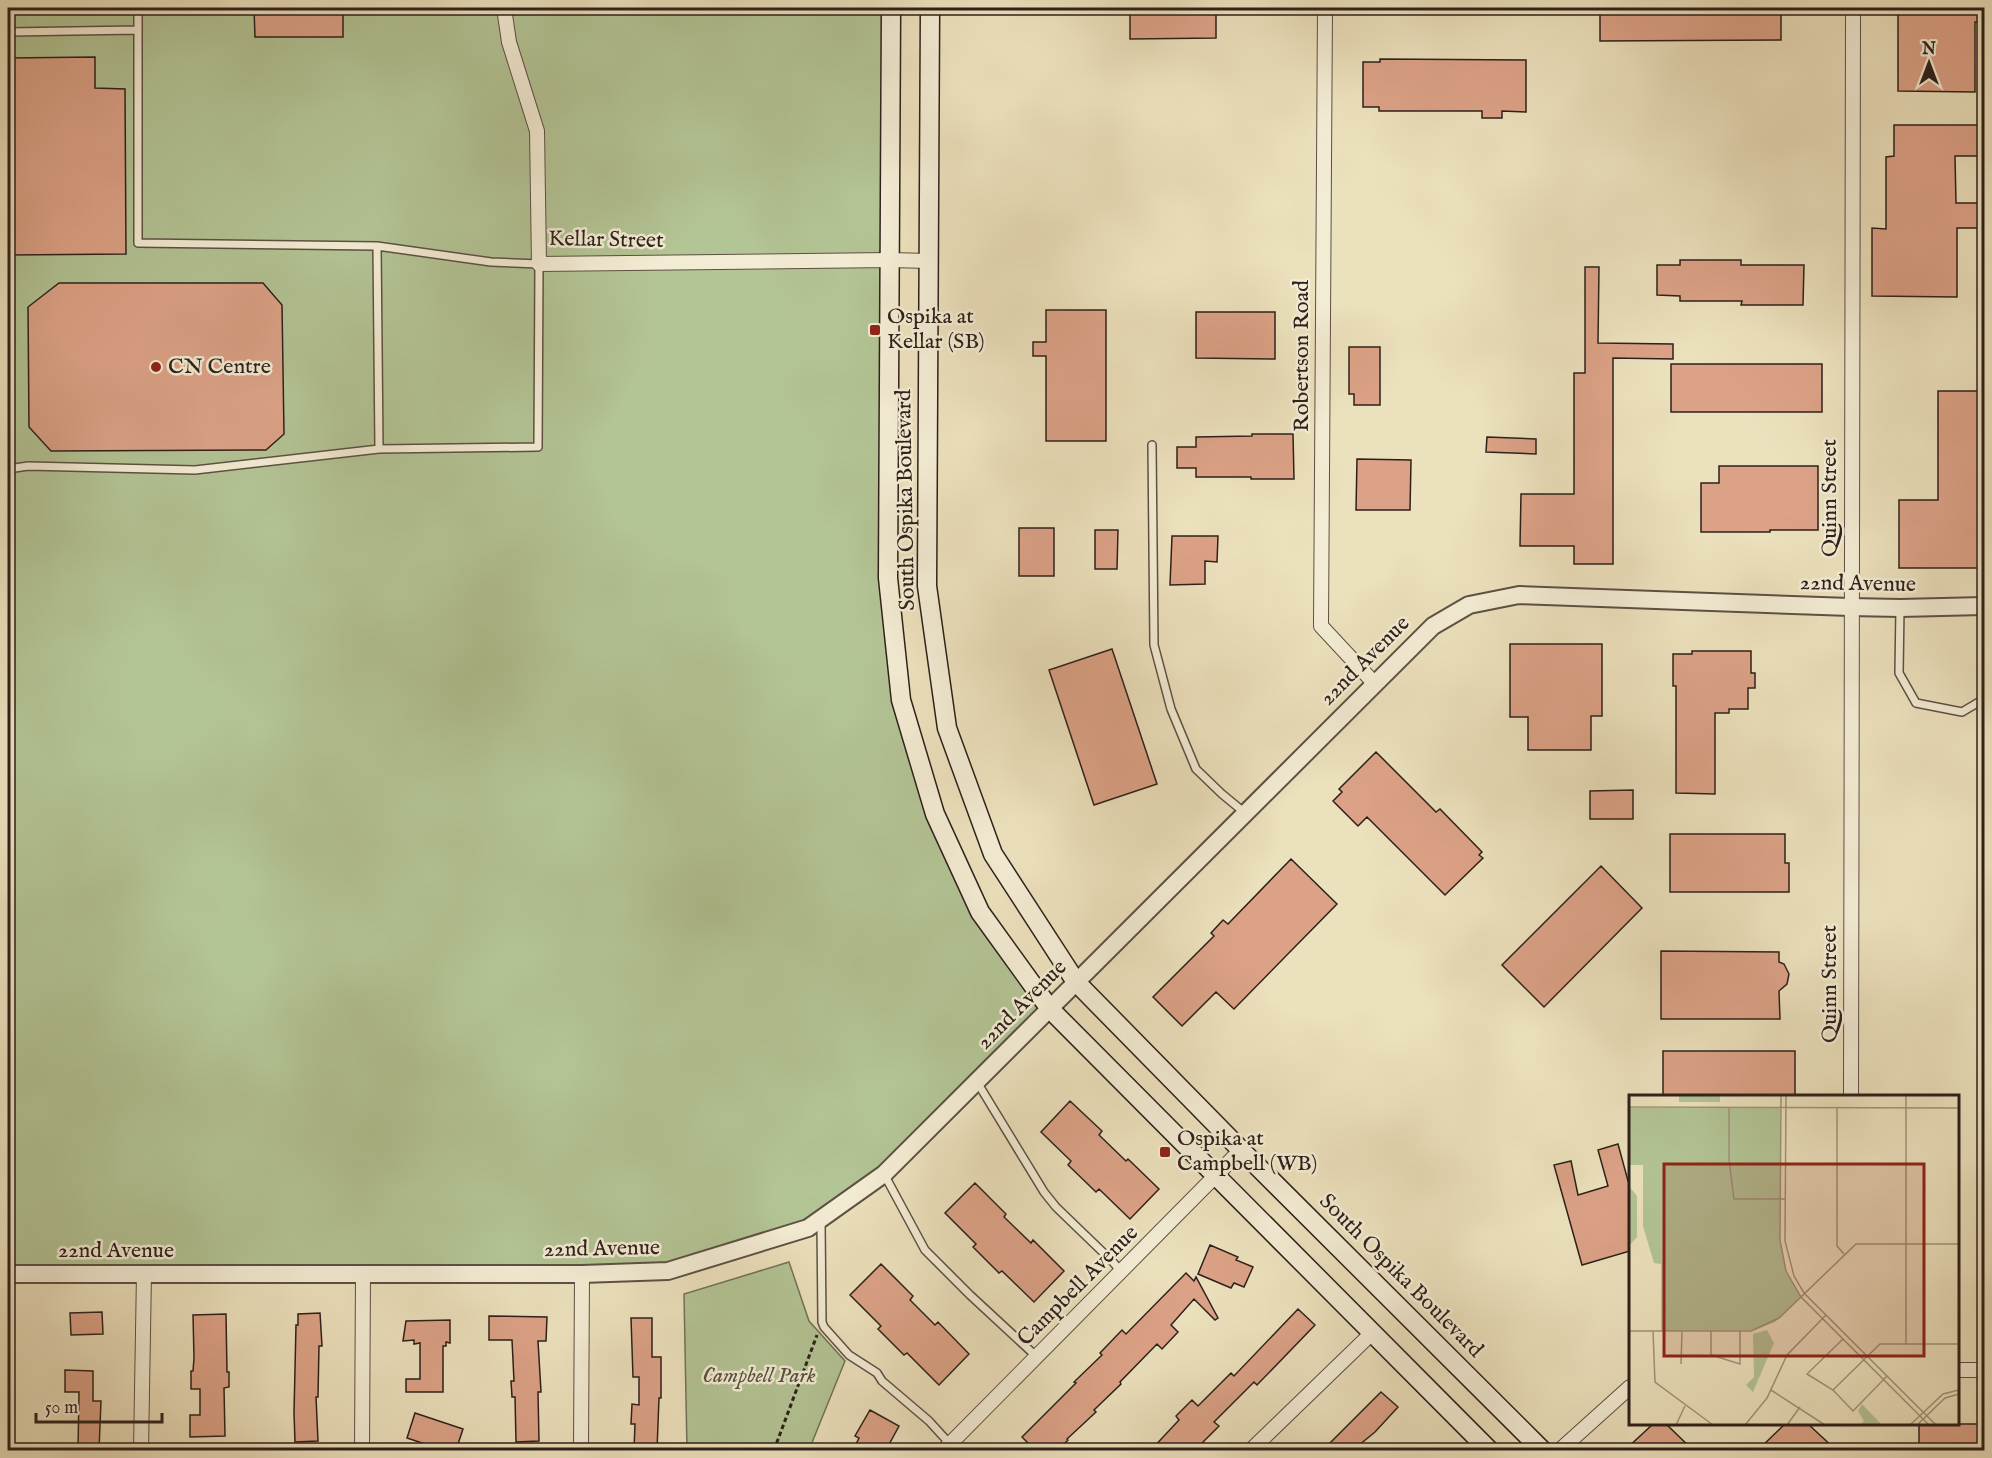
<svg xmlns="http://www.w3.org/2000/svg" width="1992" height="1458" viewBox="0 0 1992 1458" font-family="'IM FELL English',serif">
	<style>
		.green { fill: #b3c495; stroke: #707258; stroke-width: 1.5 }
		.building { fill: #dca287; stroke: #2d201b; stroke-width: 1.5 }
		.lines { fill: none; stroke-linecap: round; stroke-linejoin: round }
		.service-casing { stroke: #5d5044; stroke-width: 10 }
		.minor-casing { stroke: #5d5044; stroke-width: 16 }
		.tertiary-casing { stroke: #5d5044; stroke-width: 20 }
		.secondary-casing { stroke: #2d201b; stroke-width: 21 }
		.path { stroke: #2d201b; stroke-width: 3; stroke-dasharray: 4.5 3; stroke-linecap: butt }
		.service { stroke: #f3ecd4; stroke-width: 7 }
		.minor { stroke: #f3ecd4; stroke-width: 14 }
		.tertiary { stroke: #f3ecd4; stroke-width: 16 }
		.secondary { stroke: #f3ecd4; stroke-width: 18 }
		.poi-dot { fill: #8f2418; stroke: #f3ecd4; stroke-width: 2 }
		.labels { text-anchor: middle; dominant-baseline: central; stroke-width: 5; stroke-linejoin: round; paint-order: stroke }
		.street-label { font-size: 22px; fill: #2d201b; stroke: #f3ecd4 }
		.poi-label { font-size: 22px; fill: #2d201b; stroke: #f3ecd4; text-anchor: start }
		.park-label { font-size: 22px; font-style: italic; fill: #555140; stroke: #f3ecd4 }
		.inset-road { fill: none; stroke: #a0947c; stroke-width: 1.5 }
		.view { fill: #8f2418; fill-opacity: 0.15; stroke: #8f2418; stroke-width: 3 }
		.inset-edge { fill: none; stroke: #2d201b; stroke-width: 3 }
	</style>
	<rect width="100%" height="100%" fill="#ece1bd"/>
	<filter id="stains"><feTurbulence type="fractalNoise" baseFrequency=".00333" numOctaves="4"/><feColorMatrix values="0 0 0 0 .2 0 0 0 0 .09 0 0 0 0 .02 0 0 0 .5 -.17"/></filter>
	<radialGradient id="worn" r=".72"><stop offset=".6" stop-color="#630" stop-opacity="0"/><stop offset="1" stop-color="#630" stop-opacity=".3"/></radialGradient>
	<path class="green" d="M 8,8 L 889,8 L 891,558 L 906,693 L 961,879 L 1046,1006 L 854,1200 L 698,1265 L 8,1273 Z
		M 789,1262 L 809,1321 L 845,1361 L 809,1450 L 687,1450 L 684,1294 Z"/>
	<path class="building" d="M 254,8 L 343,8 L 343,37 L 255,37 Z
		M 1130,8 L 1216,8 L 1216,38 L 1130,39 Z
		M 1600,8 L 1781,8 L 1781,40 L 1600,41 Z
		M 1898,8 L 1984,8 L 1984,22 L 1975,22 L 1975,92 L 1898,91 Z
		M 95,57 L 95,88 L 125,89 L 126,254 L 8,255 L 8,58 Z
		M 1380,59 L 1526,60 L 1526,112 L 1502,111 L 1502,118 L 1482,118 L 1482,111 L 1379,111 L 1379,107 L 1363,107 L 1363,62 L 1380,62 Z
		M 1894,125 L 1978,125 L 1978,156 L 1955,156 L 1956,203 L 1984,203 L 1984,228 L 1957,228 L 1957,297 L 1872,296 L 1872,228 L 1886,229 L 1886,157 L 1894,156 Z
		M 1680,260 L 1741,260 L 1741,265 L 1804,265 L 1803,305 L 1741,305 L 1742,301 L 1680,301 L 1680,296 L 1657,295 L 1657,265 L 1680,265 Z
		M 1585,267 L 1599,267 L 1598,343 L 1673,344 L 1673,359 L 1613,358 L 1613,564 L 1574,564 L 1574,546 L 1520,546 L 1521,494 L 1574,494 L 1574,373 L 1585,373 Z
		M 59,283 L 263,283 L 282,305 L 284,434 L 266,450 L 51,451 L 29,427 L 28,307 Z
		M 1046,310 L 1106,310 L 1106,441 L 1046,441 L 1046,356 L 1033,356 L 1033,342 L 1046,342 Z
		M 1196,312 L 1275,312 L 1275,359 L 1196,358 Z
		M 1349,347 L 1380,347 L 1380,405 L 1354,405 L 1354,394 L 1349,394 Z
		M 1671,364 L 1822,364 L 1822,412 L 1671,412 Z
		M 1938,391 L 1981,391 L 1981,500 L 1984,500 L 1984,568 L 1899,568 L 1899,500 L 1938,500 Z
		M 1252,434 L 1293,434 L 1294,479 L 1251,479 L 1251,477 L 1196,477 L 1196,468 L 1177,468 L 1177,447 L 1196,447 L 1196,437 L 1252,436 Z
		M 1487,437 L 1536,439 L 1536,454 L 1486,452 Z
		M 1357,459 L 1411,460 L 1410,510 L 1356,510 Z
		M 1719,466 L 1818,466 L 1818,530 L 1770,530 L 1770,532 L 1701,532 L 1701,483 L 1719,483 Z
		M 1019,528 L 1054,528 L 1054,576 L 1019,576 Z
		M 1095,530 L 1118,530 L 1117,569 L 1095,569 Z
		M 1172,536 L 1218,536 L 1217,562 L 1205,561 L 1205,584 L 1170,585 Z
		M 1510,644 L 1602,644 L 1602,716 L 1591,716 L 1591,750 L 1528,750 L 1528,717 L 1510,717 Z
		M 1112,649 L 1157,784 L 1094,805 L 1049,670 Z
		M 1692,651 L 1751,651 L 1751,673 L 1755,673 L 1755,688 L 1748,688 L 1748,709 L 1729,709 L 1729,713 L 1715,713 L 1715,794 L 1676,793 L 1676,686 L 1673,686 L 1673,654 L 1692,654 Z
		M 1376,752 L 1436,812 L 1440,809 L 1482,852 L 1479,855 L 1483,858 L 1445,895 L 1367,817 L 1358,826 L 1333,801 L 1342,792 L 1339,789 Z
		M 1633,790 L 1633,819 L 1590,819 L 1590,791 Z
		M 1670,834 L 1785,834 L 1785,863 L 1789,863 L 1789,892 L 1670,892 Z
		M 1291,859 L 1337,904 L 1234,1009 L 1216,992 L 1182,1026 L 1153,997 L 1214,936 L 1211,933 L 1223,920 L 1228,924 Z
		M 1601,866 L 1642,908 L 1544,1007 L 1502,965 Z
		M 1661,951 L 1779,952 L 1779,962 L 1784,964 L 1789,974 L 1787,984 L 1779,991 L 1780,1019 L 1661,1019 Z
		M 1663,1051 L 1795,1051 L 1795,1096 L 1663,1096 Z
		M 1070,1101 L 1102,1131 L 1099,1135 L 1126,1161 L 1128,1159 L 1159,1189 L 1130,1219 L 1099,1189 L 1096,1192 L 1068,1165 L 1071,1161 L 1041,1132 Z
		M 1618,1144 L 1628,1181 L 1630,1180 L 1630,1251 L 1582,1265 L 1554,1165 L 1571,1161 L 1578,1195 L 1608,1186 L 1598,1150 Z
		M 975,1183 L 1006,1214 L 1004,1217 L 1031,1243 L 1033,1240 L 1064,1271 L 1034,1302 L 1002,1271 L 999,1273 L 973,1247 L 976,1244 L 945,1213 Z
		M 1210,1245 L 1238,1257 L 1236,1260 L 1253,1267 L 1244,1287 L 1234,1283 L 1231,1288 L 1198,1274 Z
		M 881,1264 L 913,1296 L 910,1300 L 935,1325 L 938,1322 L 969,1354 L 939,1385 L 907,1353 L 904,1355 L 878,1329 L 881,1326 L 850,1295 Z
		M 1186,1273 L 1194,1281 L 1196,1277 L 1218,1318 L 1215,1320 L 1194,1299 L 1171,1325 L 1178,1332 L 1162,1349 L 1157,1344 L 1120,1382 L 1121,1384 L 1094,1410 L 1096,1412 L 1067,1439 L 1068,1440 L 1058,1450 L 1035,1450 L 1022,1437 L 1076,1383 L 1074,1382 L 1102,1355 L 1100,1353 L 1122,1330 L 1126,1334 Z
		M 1298,1309 L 1315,1325 L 1257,1385 L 1254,1382 L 1214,1422 L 1219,1426 L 1195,1450 L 1151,1450 L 1179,1420 L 1176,1416 L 1192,1400 L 1198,1406 L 1231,1373 L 1234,1376 Z
		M 102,1312 L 103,1334 L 71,1335 L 70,1313 Z
		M 320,1313 L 322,1346 L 319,1346 L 318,1397 L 316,1397 L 318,1441 L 295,1442 L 294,1413 L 296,1325 L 298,1325 L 298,1314 Z
		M 226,1314 L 227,1372 L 229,1372 L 229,1387 L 224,1388 L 225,1436 L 190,1437 L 190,1415 L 200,1415 L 200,1389 L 191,1389 L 191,1371 L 193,1371 L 194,1358 L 193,1315 Z
		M 489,1316 L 547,1317 L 546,1341 L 538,1341 L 541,1392 L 538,1392 L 539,1441 L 516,1442 L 515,1397 L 512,1397 L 511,1381 L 514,1381 L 512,1340 L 489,1340 Z
		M 631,1318 L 652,1318 L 652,1357 L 661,1357 L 661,1398 L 659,1398 L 657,1450 L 634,1449 L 635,1424 L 631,1424 L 632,1404 L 639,1405 L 639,1377 L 633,1377 Z
		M 450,1320 L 450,1343 L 446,1342 L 446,1346 L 443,1346 L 443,1392 L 406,1392 L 406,1379 L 420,1379 L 420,1343 L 414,1344 L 414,1340 L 403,1341 L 406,1321 Z
		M 65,1370 L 93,1371 L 93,1401 L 101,1401 L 99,1450 L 78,1450 L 79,1392 L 65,1392 Z
		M 1381,1392 L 1398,1407 L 1375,1432 L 1353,1450 L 1323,1450 Z
		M 870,1410 L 899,1426 L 886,1450 L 853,1450 L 859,1438 L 855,1436 Z
		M 415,1413 L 463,1429 L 456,1450 L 440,1446 L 440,1449 L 407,1438 Z
		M 1653,1424 L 1666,1424 L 1693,1450 L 1625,1450 Z
		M 1785,1424 L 1808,1424 L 1836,1450 L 1758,1450 Z
		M 1919,1424 L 1981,1424 L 1981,1450 L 1919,1450 Z"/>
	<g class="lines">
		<g class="service-casing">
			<path id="service" d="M 138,8 L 138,243 L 377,246 L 491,262 L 539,264 L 538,447 L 379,449 L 377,246
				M 8,32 L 138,30
				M 1152,445 L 1154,645 L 1171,709 L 1196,769 L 1222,794 L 1245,813
				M 8,469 L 28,466 L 195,470 L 379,449
				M 1900,608 L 1899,673 L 1916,703 L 1962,712 L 1984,699
				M 977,1082 L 1044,1192 L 1056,1207 L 1113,1262 L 1121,1272
				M 884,1174 L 925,1250 L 970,1295 L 1037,1357
				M 821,1222 L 822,1322 L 824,1327 L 849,1355 L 877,1373 L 882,1381 L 929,1421 L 950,1444"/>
		</g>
		<g class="minor-casing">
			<path id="minor" d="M 504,8 L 509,42 L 537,131 L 539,264 L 890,260 L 929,261
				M 1325,8 L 1321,626 L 1375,684
				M 1851,1096 L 1853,8
				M 1958,1370 L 1984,1370
				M 141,1450 L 144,1273
				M 362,1450 L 363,1273
				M 581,1450 L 582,1274
				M 944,1450 L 1241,1150
				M 1251,1450 L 1372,1333
				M 1560,1450 L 1630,1387"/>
		</g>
		<g class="tertiary-casing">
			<path id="tertiary" d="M 8,1274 L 582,1274 L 668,1271 L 808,1228 L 884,1174 L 1433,626 L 1469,605 L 1519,595 L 1850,607 L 1900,608 L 1984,606"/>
		</g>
		<g class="secondary-casing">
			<path id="secondary" d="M 891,8 L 888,578 L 901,700 L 935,814 L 980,912 L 1050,1009 L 1489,1450
				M 930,8 L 927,586 L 947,728 L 993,854 L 1076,982 L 1241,1150 L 1542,1450"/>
		</g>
		<path class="path" d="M 774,1450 L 817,1335"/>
		<use href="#service" class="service"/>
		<use href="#minor" class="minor"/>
		<use href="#tertiary" class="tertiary"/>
		<use href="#secondary" class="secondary"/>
	</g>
	<g class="poi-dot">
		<rect x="869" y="324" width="12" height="12" rx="3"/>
		<circle cx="156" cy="367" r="6"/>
		<rect x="1159" y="1146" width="12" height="12" rx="3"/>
	</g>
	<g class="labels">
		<g class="street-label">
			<text transform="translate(606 240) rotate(1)">Kellar Street</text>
			<text transform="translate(1302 356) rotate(-90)">Robertson Road</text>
			<text transform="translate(1830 498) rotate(-90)">Quinn Street</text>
			<text transform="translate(906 500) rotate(-91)">South Ospika Boulevard</text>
			<text transform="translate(1858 584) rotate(1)">22nd Avenue</text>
			<text transform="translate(1365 661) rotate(-45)">22nd Avenue</text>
			<text transform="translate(1830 984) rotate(-90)">Quinn Street</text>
			<text transform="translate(1022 1005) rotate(-45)">22nd Avenue</text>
			<text transform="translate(602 1249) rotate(-1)">22nd Avenue</text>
			<text x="116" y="1251">22nd Avenue</text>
			<text transform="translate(1401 1276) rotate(45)">South Ospika Boulevard</text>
			<text transform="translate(1078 1286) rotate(-45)">Campbell Avenue</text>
		</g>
		<g class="poi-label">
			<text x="887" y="317">Ospika at<tspan x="887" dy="25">Kellar (SB)</tspan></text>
			<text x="168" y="367">CN Centre</text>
			<text x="1177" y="1139">Ospika at<tspan x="1177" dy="25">Campbell (WB)</tspan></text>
		</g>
		<g class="park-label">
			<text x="759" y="1376">Campbell Park</text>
		</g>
	</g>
	<g transform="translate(1629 1095)">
		<rect width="330" height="330" fill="#ece1bd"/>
		<path d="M 50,0 L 147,0 L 91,1 L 91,7 L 50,7 ZM 0,13 L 151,13 L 151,143 L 157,176 L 172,201 L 146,227 L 126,235 L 32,236 L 32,169 L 25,168 L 14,131 L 14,70 L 0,70 ZM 0,91 L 8,101 L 8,142 L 0,151 ZM 138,235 L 145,248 L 124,297 L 117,290 L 125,282 L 124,239 ZM 233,309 L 253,330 L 231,330 L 235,326 L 229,316 Z" fill="#b3c495"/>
		<path class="inset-road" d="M 152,0 L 151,145 L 157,176 L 172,202 L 300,330M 157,0 L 156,146 L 165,181 L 175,198 L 307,330M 0,12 L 330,13M 100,12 L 100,65 L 105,104 L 156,104M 208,13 L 208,151 L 215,159M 0,236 L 122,236 L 150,223 L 227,149 L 330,149M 24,236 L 26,287 L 84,330M 82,236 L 82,260 L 111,269 L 111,236M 214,244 L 178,279 L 204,295 L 224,316 L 258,281M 277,249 L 277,0M 52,269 L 53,236M 142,295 L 196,330M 204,295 L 251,249 L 330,249M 47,330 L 56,311M 116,330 L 138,303 L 158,260 L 197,220M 158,330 L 171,312M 281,330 L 314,299 L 330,295M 288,330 L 316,303 L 330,299"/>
		<path class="view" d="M 35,69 L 295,69 L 295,261 L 35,261 Z"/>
		<rect width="330" height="330" class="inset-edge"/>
	</g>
	<rect width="1992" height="1458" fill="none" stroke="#ece1bd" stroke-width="30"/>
	<rect x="9" y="9" width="1974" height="1440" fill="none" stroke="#2d201b" stroke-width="3"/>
	<rect x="15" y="15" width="1962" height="1428" fill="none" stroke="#2d201b" stroke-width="1.5"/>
	<g transform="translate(1929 63)" stroke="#f3ecd4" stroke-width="4.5" paint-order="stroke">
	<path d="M0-4.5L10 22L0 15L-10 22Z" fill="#2d201b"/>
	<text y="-9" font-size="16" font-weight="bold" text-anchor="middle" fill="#2d201b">N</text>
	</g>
	<path d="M36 1413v9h126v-9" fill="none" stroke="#2d201b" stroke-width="3"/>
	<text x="45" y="1413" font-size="18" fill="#2d201b" stroke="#f3ecd4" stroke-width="4.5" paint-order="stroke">50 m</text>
	<rect width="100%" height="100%" filter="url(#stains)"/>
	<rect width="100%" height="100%" fill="url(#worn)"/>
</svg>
